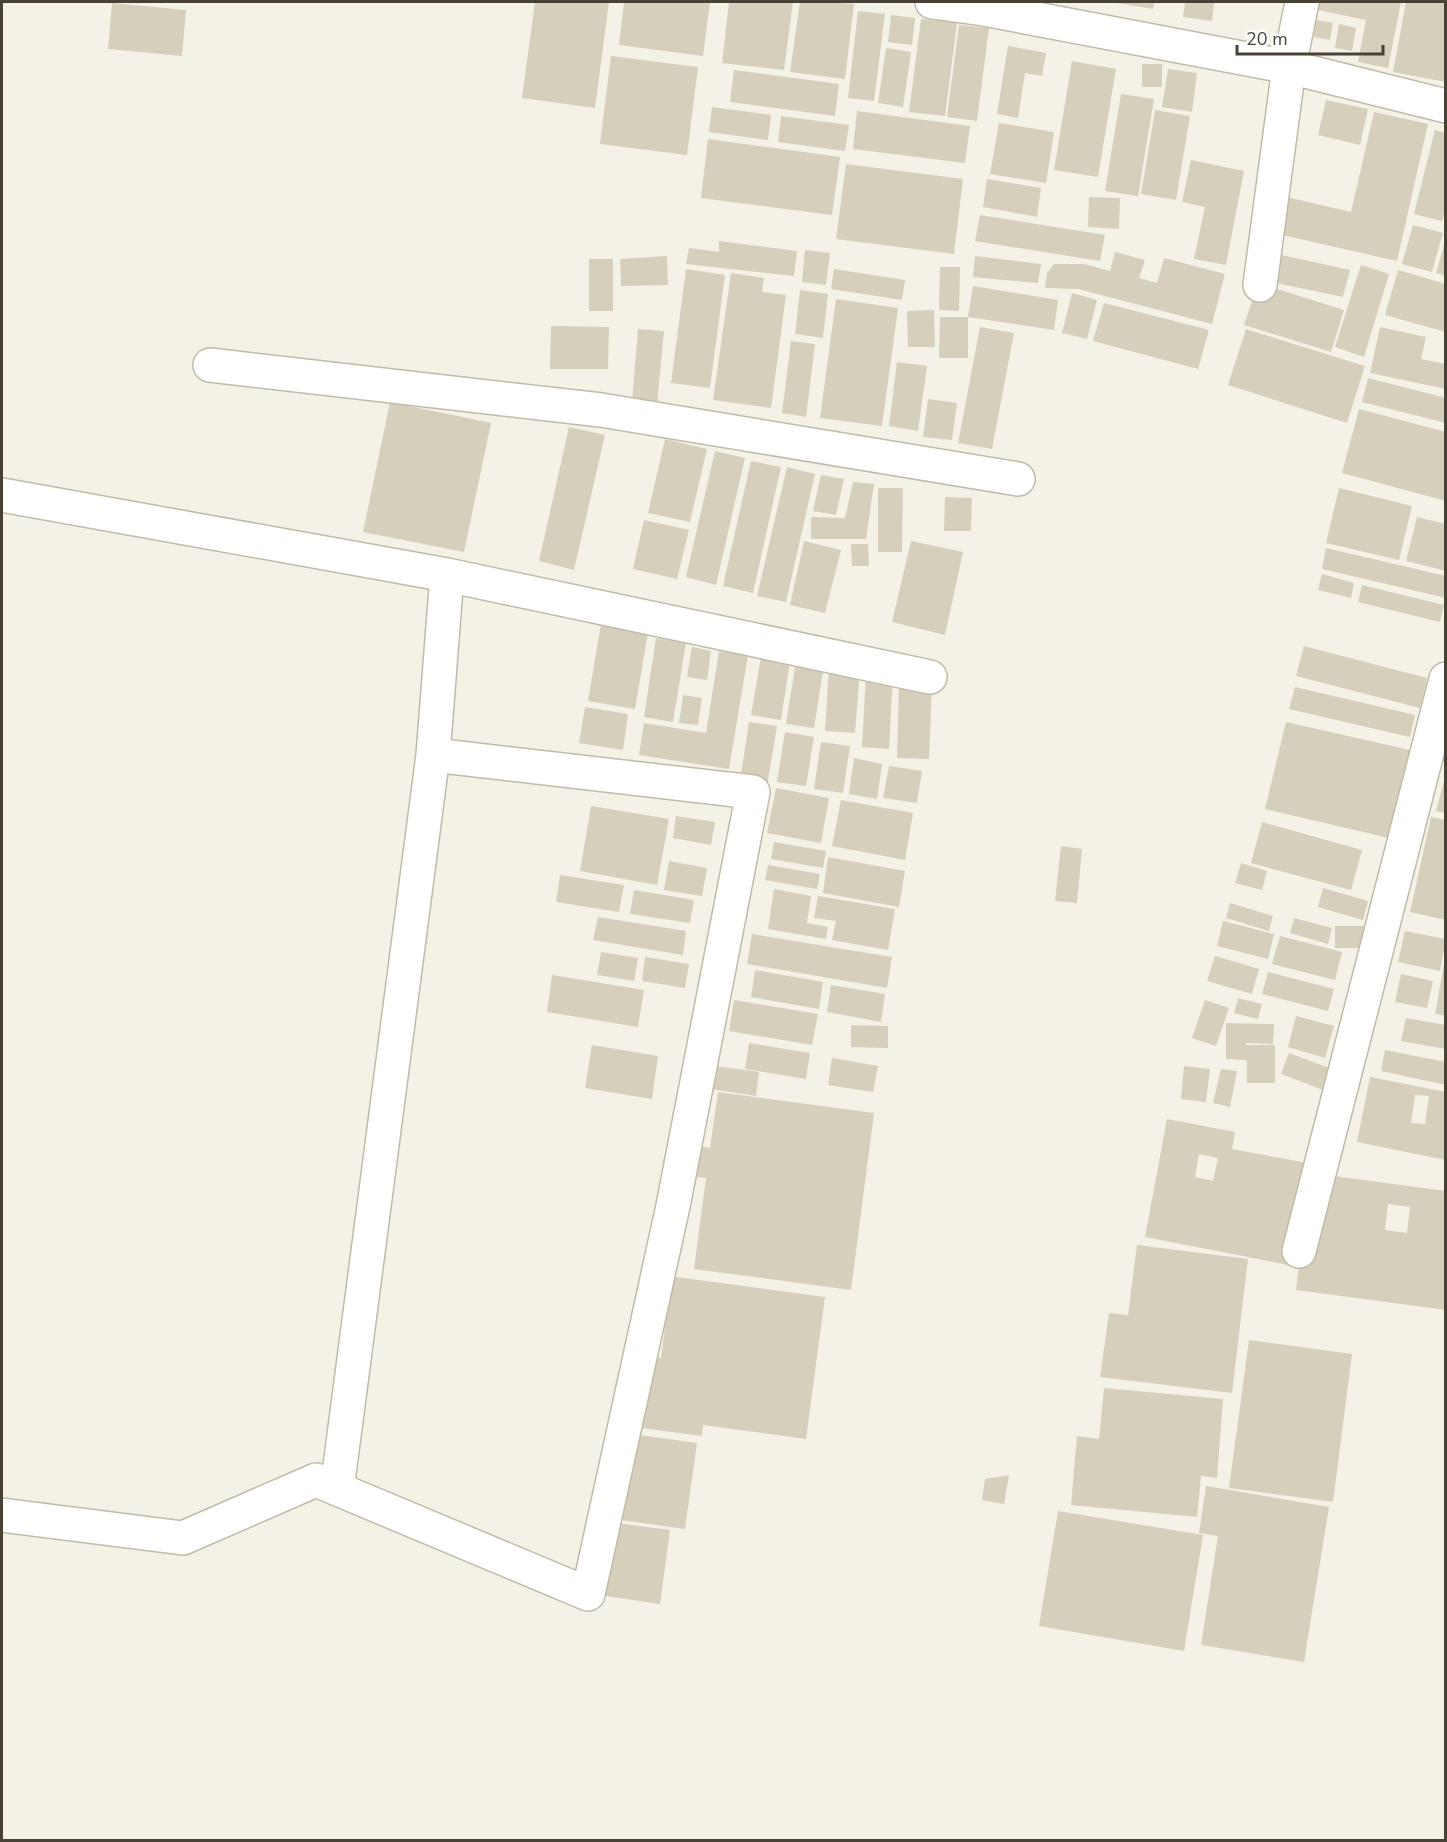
<svg xmlns="http://www.w3.org/2000/svg" width="1447" height="1842" viewBox="0 0 1447 1842" font-family="'Nunito Sans',sans-serif">
	<style>
		.building { fill: #d6cfbb; fill-rule: evenodd }
		.lines { fill: none; stroke-linecap: round; stroke-linejoin: round }
		.street-casing { stroke: #c0bba8; stroke-width: 36 }
		.street { stroke: #fff; stroke-width: 33 }
	</style>
	<rect width="100%" height="100%" fill="#f4f2e6"/>
	<path class="building" d="M 535,2 L 609,2 L 595,108 L 522,98 Z
		M 624,2 L 710,2 L 703,56 L 619,45 Z
		M 729,2 L 793,2 L 784,70 L 722,63 Z
		M 800,2 L 834,2 L 854,4 L 845,79 L 790,72 Z
		M 1111,2 L 1154,2 L 1153,9 Z
		M 1185,2 L 1214,2 L 1212,21 L 1183,17 Z
		M 1319,2 L 1401,2 L 1388,68 L 1358,62 L 1366,20 L 1318,10 Z
		M 1406,2 L 1446,2 L 1446,82 L 1393,72 Z
		M 112,3 L 186,10 L 182,56 L 108,49 Z
		M 858,11 L 885,14 L 874,101 L 848,98 Z
		M 891,15 L 915,18 L 912,45 L 888,42 Z
		M 921,19 L 957,23 L 945,116 L 909,112 Z
		M 1316,20 L 1333,23 L 1330,40 L 1314,37 Z
		M 1339,24 L 1356,28 L 1352,51 L 1335,48 Z
		M 959,25 L 989,28 L 977,121 L 947,117 Z
		M 1008,46 L 1046,53 L 1042,76 L 1025,73 L 1018,118 L 997,114 Z
		M 886,48 L 911,52 L 903,107 L 878,103 Z
		M 611,56 L 698,67 L 687,155 L 600,144 Z
		M 1072,61 L 1116,69 L 1098,177 L 1054,170 Z
		M 1142,64 L 1162,64 L 1162,87 L 1142,87 Z
		M 1168,69 L 1197,73 L 1192,112 L 1162,107 Z
		M 734,70 L 839,84 L 835,116 L 730,102 Z
		M 1121,94 L 1154,99 L 1138,196 L 1105,191 Z
		M 1326,100 L 1368,109 L 1360,145 L 1318,135 Z
		M 712,107 L 771,115 L 768,140 L 709,132 Z
		M 1155,110 L 1190,116 L 1176,200 L 1141,194 Z
		M 857,111 L 970,126 L 965,163 L 853,149 Z
		M 1374,112 L 1428,124 L 1397,261 L 1278,234 L 1287,197 L 1351,212 Z
		M 781,116 L 849,125 L 845,151 L 778,142 Z
		M 999,123 L 1054,132 L 1046,183 L 990,174 Z
		M 1435,130 L 1446,133 L 1446,207 L 1442,221 L 1414,214 Z
		M 708,139 L 840,157 L 832,215 L 701,198 Z
		M 1191,160 L 1244,171 L 1226,265 L 1194,259 L 1205,207 L 1182,202 Z
		M 846,164 L 963,179 L 954,254 L 836,239 Z
		M 987,179 L 1041,188 L 1037,217 L 983,207 Z
		M 1089,197 L 1120,198 L 1119,229 L 1088,227 Z
		M 980,215 L 1105,235 L 1100,261 L 975,241 Z
		M 1413,225 L 1443,233 L 1432,272 L 1402,264 Z
		M 719,241 L 797,251 L 794,276 L 686,264 L 689,248 L 719,252 Z
		M 1445,241 L 1446,241 L 1446,276 L 1436,273 Z
		M 805,250 L 830,253 L 826,285 L 802,282 Z
		M 1115,252 L 1145,260 L 1139,278 L 1157,283 L 1164,258 L 1225,274 L 1212,324 L 1078,289 L 1045,288 L 1047,273 L 1054,264 L 1084,264 L 1110,271 Z
		M 1268,252 L 1350,270 L 1343,297 L 1262,280 Z
		M 667,256 L 668,285 L 621,286 L 620,259 Z
		M 975,256 L 1041,264 L 1038,283 L 973,277 Z
		M 589,259 L 613,259 L 613,311 L 589,311 Z
		M 1361,265 L 1389,274 L 1364,357 L 1335,347 Z
		M 940,267 L 960,267 L 959,311 L 939,310 Z
		M 686,269 L 725,275 L 710,388 L 671,383 Z
		M 834,269 L 905,280 L 902,300 L 831,289 Z
		M 1398,270 L 1446,284 L 1446,332 L 1385,315 Z
		M 731,273 L 764,278 L 762,292 L 786,295 L 771,408 L 713,400 Z
		M 1258,283 L 1344,310 L 1331,352 L 1244,325 Z
		M 973,286 L 1058,300 L 1054,330 L 968,317 Z
		M 800,290 L 828,294 L 823,338 L 795,334 Z
		M 1072,293 L 1097,300 L 1087,339 L 1062,333 Z
		M 836,299 L 898,308 L 882,426 L 820,418 Z
		M 1104,303 L 1209,330 L 1198,369 L 1093,341 Z
		M 934,310 L 935,347 L 908,347 L 907,311 Z
		M 940,317 L 968,317 L 968,358 L 939,358 Z
		M 551,326 L 609,327 L 608,369 L 550,369 Z
		M 980,327 L 1014,333 L 992,449 L 958,443 Z
		M 1380,327 L 1426,337 L 1421,359 L 1446,364 L 1446,389 L 1370,373 Z
		M 638,329 L 664,331 L 657,404 L 632,401 Z
		M 1246,329 L 1365,366 L 1347,423 L 1228,385 Z
		M 791,341 L 815,344 L 806,417 L 782,413 Z
		M 897,362 L 927,366 L 918,431 L 889,426 Z
		M 1368,378 L 1446,398 L 1446,423 L 1362,402 Z
		M 928,399 L 957,403 L 952,440 L 923,437 Z
		M 390,402 L 491,423 L 464,552 L 363,532 Z
		M 1359,409 L 1446,432 L 1446,501 L 1342,473 Z
		M 569,427 L 605,435 L 574,570 L 539,561 Z
		M 665,439 L 707,449 L 690,522 L 648,513 Z
		M 715,451 L 745,458 L 716,585 L 686,577 Z
		M 751,461 L 781,467 L 753,593 L 723,586 Z
		M 787,467 L 815,474 L 786,602 L 757,596 Z
		M 821,475 L 844,479 L 836,515 L 813,511 Z
		M 853,482 L 874,484 L 866,539 L 811,539 L 811,517 L 845,518 Z
		M 878,488 L 903,488 L 902,552 L 878,552 Z
		M 1339,488 L 1412,506 L 1399,560 L 1326,543 Z
		M 945,497 L 972,498 L 971,531 L 944,531 Z
		M 1417,517 L 1446,524 L 1446,571 L 1406,561 Z
		M 644,520 L 689,530 L 677,579 L 633,569 Z
		M 804,541 L 841,550 L 825,613 L 790,605 Z
		M 911,541 L 963,552 L 945,635 L 892,622 Z
		M 851,544 L 868,544 L 869,566 L 852,566 Z
		M 1326,548 L 1446,576 L 1446,598 L 1322,569 Z
		M 1322,574 L 1354,583 L 1351,598 L 1318,590 Z
		M 1362,585 L 1444,605 L 1440,622 L 1358,602 Z
		M 601,624 L 648,632 L 635,709 L 588,701 Z
		M 656,638 L 686,643 L 673,722 L 644,717 Z
		M 1304,646 L 1427,678 L 1420,708 L 1296,676 Z
		M 692,647 L 711,651 L 707,680 L 687,677 Z
		M 719,651 L 748,655 L 729,769 L 639,755 L 644,723 L 706,733 Z
		M 761,657 L 790,662 L 781,720 L 751,715 Z
		M 796,661 L 824,665 L 814,728 L 786,724 Z
		M 829,667 L 860,669 L 855,733 L 825,731 Z
		M 866,674 L 893,676 L 889,749 L 862,747 Z
		M 899,683 L 932,684 L 929,759 L 897,758 Z
		M 1295,687 L 1415,715 L 1410,737 L 1289,709 Z
		M 683,695 L 702,698 L 698,725 L 679,723 Z
		M 585,707 L 628,714 L 623,750 L 579,743 Z
		M 749,722 L 777,726 L 767,786 L 740,781 Z
		M 1286,722 L 1410,750 L 1389,838 L 1265,809 Z
		M 785,732 L 814,737 L 806,786 L 777,782 Z
		M 821,742 L 850,746 L 843,793 L 814,789 Z
		M 854,758 L 882,764 L 877,799 L 849,794 Z
		M 889,766 L 922,771 L 917,803 L 883,798 Z
		M 1446,773 L 1446,813 L 1436,811 Z
		M 776,788 L 829,798 L 821,843 L 767,833 Z
		M 841,800 L 913,813 L 905,860 L 832,846 Z
		M 591,806 L 669,819 L 657,885 L 580,871 Z
		M 676,816 L 715,822 L 711,845 L 673,838 Z
		M 1431,817 L 1446,820 L 1446,920 L 1410,912 Z
		M 1262,822 L 1362,850 L 1351,890 L 1251,863 Z
		M 774,842 L 826,851 L 823,868 L 771,859 Z
		M 1061,846 L 1082,849 L 1077,903 L 1055,901 Z
		M 828,857 L 905,871 L 899,907 L 823,893 Z
		M 669,861 L 707,868 L 702,896 L 664,890 Z
		M 1241,863 L 1267,871 L 1262,890 L 1235,883 Z
		M 768,865 L 820,874 L 817,889 L 765,880 Z
		M 560,875 L 624,885 L 619,912 L 556,902 Z
		M 1323,888 L 1368,901 L 1363,920 L 1318,907 Z
		M 774,889 L 811,896 L 807,923 L 828,927 L 826,939 L 768,929 Z
		M 634,890 L 694,900 L 690,923 L 630,914 Z
		M 818,896 L 895,909 L 888,950 L 832,940 L 836,921 L 814,918 Z
		M 1230,903 L 1273,916 L 1269,931 L 1226,918 Z
		M 598,917 L 686,931 L 683,955 L 593,940 Z
		M 1294,918 L 1332,928 L 1328,944 L 1290,933 Z
		M 1223,921 L 1274,934 L 1268,959 L 1217,946 Z
		M 1335,926 L 1364,926 L 1364,948 L 1335,948 Z
		M 1405,931 L 1446,939 L 1440,971 L 1398,962 Z
		M 752,934 L 892,957 L 887,988 L 747,964 Z
		M 1280,936 L 1342,952 L 1335,980 L 1272,964 Z
		M 601,952 L 638,958 L 634,981 L 597,975 Z
		M 1215,956 L 1259,969 L 1252,994 L 1207,981 Z
		M 645,957 L 689,964 L 685,988 L 642,981 Z
		M 1444,964 L 1446,965 L 1446,1016 L 1435,1014 Z
		M 755,970 L 823,982 L 819,1009 L 751,997 Z
		M 1268,972 L 1334,989 L 1328,1011 L 1262,994 Z
		M 1401,974 L 1433,981 L 1427,1008 L 1395,1002 Z
		M 552,975 L 644,990 L 638,1027 L 547,1012 Z
		M 831,985 L 885,994 L 881,1022 L 827,1012 Z
		M 1238,998 L 1262,1004 L 1258,1019 L 1234,1013 Z
		M 734,1000 L 818,1014 L 812,1045 L 729,1031 Z
		M 1205,1000 L 1229,1008 L 1216,1046 L 1192,1038 Z
		M 1296,1016 L 1334,1026 L 1325,1058 L 1288,1047 Z
		M 1406,1018 L 1446,1025 L 1446,1049 L 1401,1041 Z
		M 1226,1023 L 1274,1024 L 1273,1044 L 1246,1043 L 1246,1045 L 1275,1045 L 1275,1083 L 1247,1083 L 1247,1060 L 1226,1059 Z
		M 851,1025 L 888,1026 L 888,1048 L 851,1047 Z
		M 749,1043 L 810,1053 L 806,1079 L 745,1069 Z
		M 592,1045 L 658,1056 L 652,1099 L 585,1088 Z
		M 1385,1050 L 1446,1062 L 1446,1085 L 1381,1071 Z
		M 1289,1053 L 1335,1070 L 1326,1091 L 1281,1074 Z
		M 832,1058 L 878,1066 L 873,1092 L 828,1085 Z
		M 715,1066 L 759,1072 L 756,1096 L 711,1089 Z
		M 1184,1066 L 1210,1069 L 1206,1102 L 1181,1099 Z
		M 1221,1069 L 1237,1071 L 1230,1107 L 1213,1103 Z
		M 1370,1077 L 1446,1092 L 1446,1160 L 1357,1142 ZM 1415,1095 L 1429,1096 L 1425,1124 L 1411,1123 Z
		M 718,1092 L 874,1113 L 851,1290 L 694,1269 L 706,1178 L 690,1176 L 694,1145 L 710,1148 Z
		M 1167,1119 L 1235,1132 L 1232,1149 L 1307,1163 L 1288,1265 L 1145,1237 ZM 1199,1154 L 1218,1158 L 1213,1181 L 1195,1177 Z
		M 1334,1176 L 1446,1191 L 1446,1310 L 1296,1290 L 1301,1249 L 1318,1197 L 1331,1198 ZM 1388,1204 L 1410,1207 L 1407,1233 L 1385,1230 Z
		M 1137,1245 L 1248,1259 L 1232,1393 L 1100,1377 L 1109,1313 L 1128,1315 Z
		M 661,1275 L 825,1297 L 806,1439 L 703,1425 L 702,1436 L 619,1425 L 628,1354 L 661,1358 L 665,1327 L 654,1324 Z
		M 1249,1340 L 1352,1354 L 1333,1502 L 1229,1488 Z
		M 1104,1388 L 1223,1399 L 1217,1478 L 1201,1476 L 1197,1517 L 1071,1505 L 1077,1436 L 1099,1439 Z
		M 618,1432 L 697,1443 L 685,1529 L 606,1518 Z
		M 1009,1475 L 1004,1504 L 982,1500 L 985,1479 Z
		M 1206,1486 L 1329,1507 L 1304,1662 L 1201,1645 L 1218,1536 L 1199,1533 Z
		M 1058,1511 L 1203,1535 L 1184,1651 L 1039,1626 Z
		M 602,1521 L 670,1530 L 660,1604 L 592,1594 Z"/>
	<g class="lines">
		<g class="street-casing">
			<path id="street" d="M 932,2 L 984,9 L 1289,67 L 1446,106
				M 1260,285 L 1289,67 L 1302,2
				M 210,365 L 601,410 L 1018,479
				M 2,495 L 447,575 L 930,677
				M 1299,1251 L 1446,679
				M 337,1489 L 433,755 L 447,575
				M 2,1515 L 183,1538 L 316,1480 L 588,1594 L 673,1206 L 753,792 L 433,755"/>
		</g>
		<use href="#street" class="street"/>
	</g>
	<rect width="1447" height="1842" fill="none" stroke="#474235" stroke-width="6"/>
	<path d="M1237 45v9h146v-9" fill="none" stroke="#474235" stroke-width="3"/>
	<text x="1246" y="45" font-size="18" fill="#474235" stroke="#ffffff" stroke-width="4.5" paint-order="stroke">20 m</text>
</svg>
